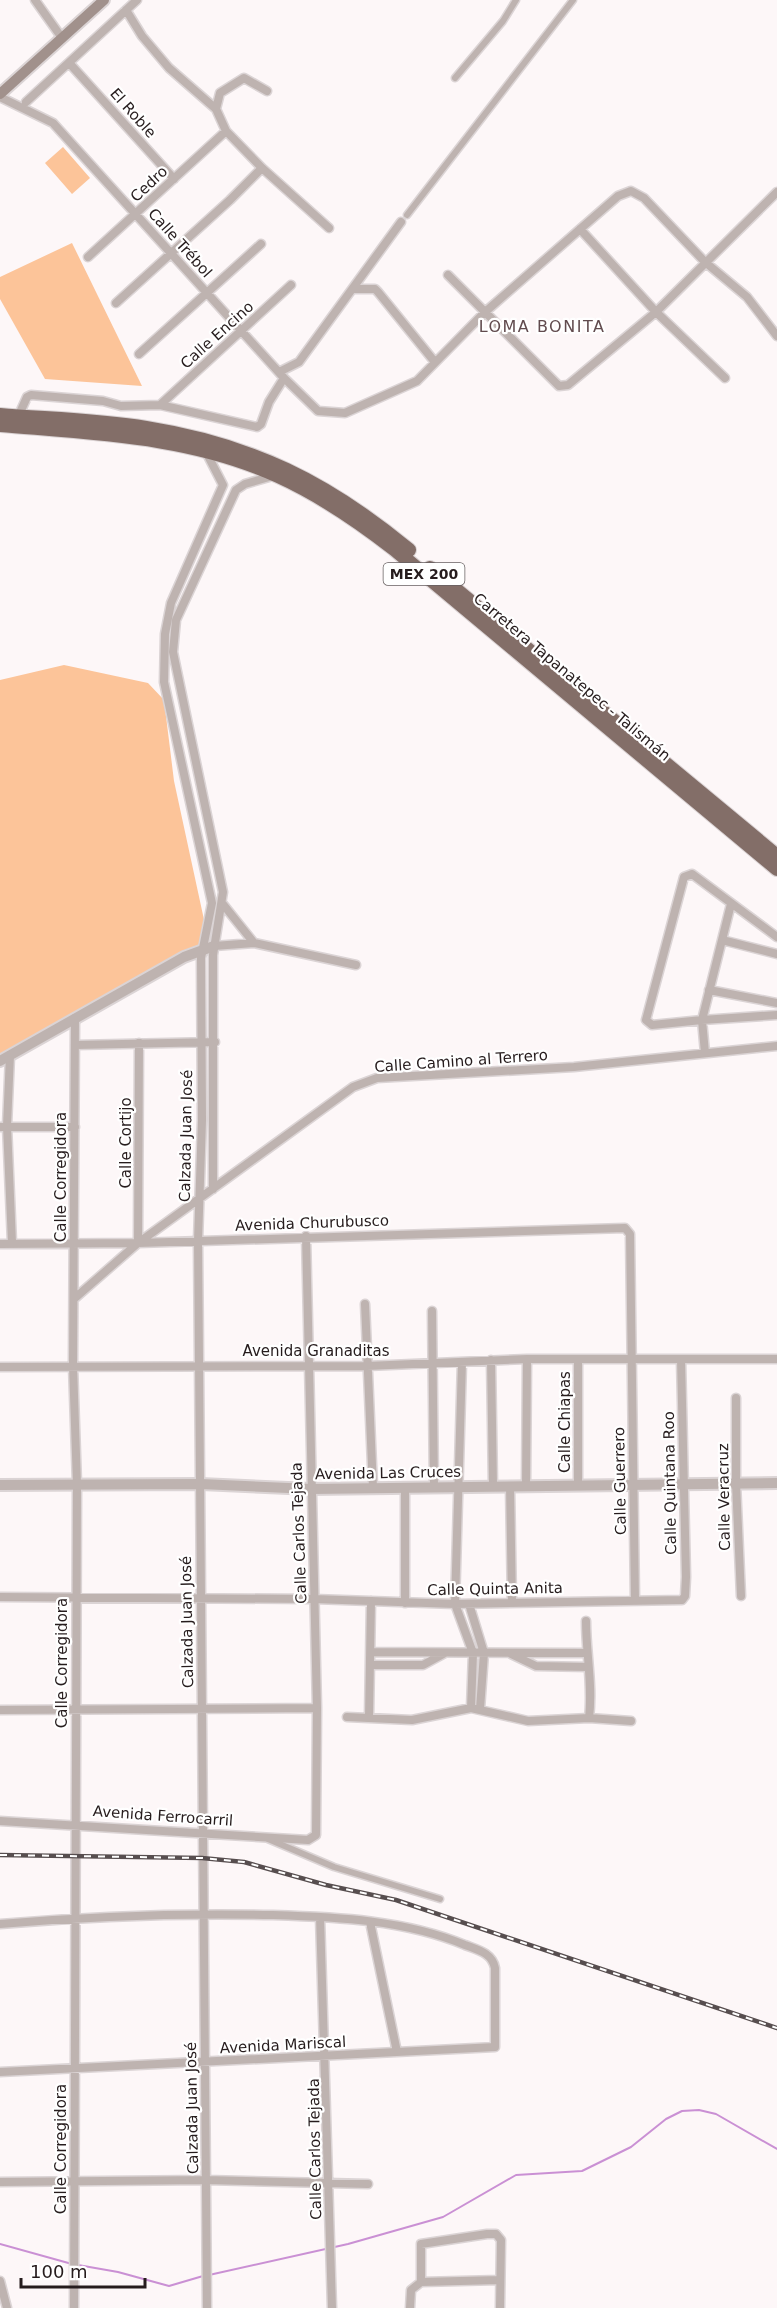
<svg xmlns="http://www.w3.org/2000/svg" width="777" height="2308" viewBox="0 0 777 2308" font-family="'DejaVu Sans',sans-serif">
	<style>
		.green { fill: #fcc499 }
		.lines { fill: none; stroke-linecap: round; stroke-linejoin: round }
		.stream { stroke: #ca90d4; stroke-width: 2 }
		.pedestrian-casing { stroke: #dbd4d5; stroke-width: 9 }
		.minor-casing { stroke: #dbd4d5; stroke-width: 11 }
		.tertiary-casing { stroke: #dbd4d5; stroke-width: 14 }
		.secondary-casing { stroke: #dbd4d5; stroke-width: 14 }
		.trunk-casing { stroke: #dbd4d5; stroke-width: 16 }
		.pedestrian { stroke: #beb3b0; stroke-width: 6 }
		.minor { stroke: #beb3b0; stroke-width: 8 }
		.tertiary { stroke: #beb3b0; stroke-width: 10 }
		.secondary { stroke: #a1918c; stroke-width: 10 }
		.trunk { stroke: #836e68; stroke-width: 14 }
		.rail-casing { stroke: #574e4f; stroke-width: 4.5 }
		.rail { stroke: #fff; stroke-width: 2; stroke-dasharray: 7; stroke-linecap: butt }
		.labels { text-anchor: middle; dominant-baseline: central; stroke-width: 4.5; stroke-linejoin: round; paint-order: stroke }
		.shield { fill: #fff; stroke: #676061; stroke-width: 1.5 }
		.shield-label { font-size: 14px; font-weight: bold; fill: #261c1d }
		.street-label { font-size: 15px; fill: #261c1d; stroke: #fff }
		.neighbourhood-label { font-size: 16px; letter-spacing: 1.5px; fill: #614b4e; stroke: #fff }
	</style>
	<rect width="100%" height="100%" fill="#fdf7f8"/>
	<path class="green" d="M 63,147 L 90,178 L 72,194 L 45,163 Z
		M 72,243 L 142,386 L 45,379 L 0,299 L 0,277 Z
		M 64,665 L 148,683 L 164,700 L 174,781 L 206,929 L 194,958 L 0,1062 L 0,680 Z"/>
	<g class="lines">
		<path class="stream" d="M 0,2244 L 72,2264
			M 78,2265 L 118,2272 L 169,2286 L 203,2276
			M 209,2275 L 348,2244 L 443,2217 L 516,2175 L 582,2171 L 631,2147 L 666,2119 L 682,2111 L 699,2110 L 716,2114 L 777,2149"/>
		<g class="pedestrian-casing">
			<path id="pedestrian" d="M 455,78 L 503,21 L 516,0
				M 407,215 L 573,0
				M 268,1839 L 334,1867 L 440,1899"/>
		</g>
		<g class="minor-casing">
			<path id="minor" d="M 35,0 L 62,38
				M 126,10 L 142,36 L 169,68 L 216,109 L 226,131 L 262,168 L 329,228
				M 71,65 L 174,179
				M 0,97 L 53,123 L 284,378 L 318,411 L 345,413 L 417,381 L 484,313 L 618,196 L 631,191 L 644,198 L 705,262 L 747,297 L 777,336
				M 26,102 L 137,0
				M 216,109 L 220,93 L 244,78 L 267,91
				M 580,229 L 656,312 L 725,378
				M 88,257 L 226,131
				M 448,275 L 559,386 L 568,385 L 656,312 L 777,192
				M 353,289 L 375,289 L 378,292 L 434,361
				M 116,303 L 230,200 L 262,168
				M 139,354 L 261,244
				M 279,372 L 299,362 L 401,222
				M 160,405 L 291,285
				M 18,417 L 27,397 L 31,395 L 103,401 L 121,406 L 160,405 L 257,427 L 261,424 L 269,402 L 284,378
				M 206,452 L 223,485 L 171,603 L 165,634 L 164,682 L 212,903 L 201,958 L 202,1120 L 198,1241 L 207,2308
				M 222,903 L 254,943 L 356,965
				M 731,904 L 702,1020 L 652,1025 L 646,1020 L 684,877 L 692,874 L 777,937
				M 722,940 L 777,954
				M 214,946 L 254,943
				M 709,990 L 777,1003
				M 76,1045 L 215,1042
				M 705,1053 L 702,1020 L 777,1015
				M 10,1055 L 7,1126 L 12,1243
				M 0,1127 L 75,1127
				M 213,1189 L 213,955 L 223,892 L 173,652 L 176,620 L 236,490 L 245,484 L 276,475
				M 138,1243 L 139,1043
				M 0,1244 L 138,1243 L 625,1228 L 630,1234 L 635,1601
				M 75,1298 L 138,1243 L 353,1087 L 377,1078 L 574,1067 L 777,1046
				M 365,1304 L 373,1488
				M 432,1311 L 434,1487
				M 491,1360 L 493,1486
				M 462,1362 L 455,1604 L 473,1653 L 471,1708
				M 0,1367 L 367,1366 L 527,1359 L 777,1359
				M 736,1398 L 736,1483 L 741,1596
				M 578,1485 L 578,1360
				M 510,1486 L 512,1603
				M 526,1486 L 527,1359
				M 0,1597 L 314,1599 L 455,1604 L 682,1600 L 685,1596 L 686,1577 L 681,1359
				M 405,1603 L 405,1487
				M 469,1604 L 484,1653 L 480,1709
				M 586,1621 C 586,1654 593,1685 589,1718
				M 371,1652 L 586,1653
				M 511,1654 L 536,1666 L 588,1667
				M 371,1665 L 423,1665 L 445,1653
				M 0,1710 L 317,1708
				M 347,1717 L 412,1720 L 471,1708 L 528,1721 L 589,1718 L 631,1721
				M 369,1717 L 371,1601
				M 0,1821 L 308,1840 L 316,1835 L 317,1708 L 306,1236
				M 320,1917 L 332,2308
				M 370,1922 L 397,2052
				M 0,1924 C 91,1916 181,1913 273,1915 C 337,1917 405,1920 465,1945 C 478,1950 492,1953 495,1968 L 495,2047 L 0,2072
				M 0,2182 L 206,2180 L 368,2184
				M 0,2281 L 7,2308
				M 421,2282 L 499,2280
				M 74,2308 L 77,1485 L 73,1365 L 75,1018
				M 410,2308 L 411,2290 L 421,2282 L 421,2244 L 487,2234 L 496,2234 L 501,2240 L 500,2308"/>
		</g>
		<g class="tertiary-casing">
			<path id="tertiary" d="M 0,1061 L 184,957 L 214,946
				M 0,1485 L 201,1484 L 311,1489 L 777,1483"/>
		</g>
		<g class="secondary-casing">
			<path id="secondary" d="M 0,94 L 104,0"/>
		</g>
		<g class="trunk-casing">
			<path id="trunk" d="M 0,415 C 48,419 98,420 146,428 C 252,445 327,482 409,550
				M 0,425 C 93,433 192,436 278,476 C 320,495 358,521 394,549 L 777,869
				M 430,568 L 777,856"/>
		</g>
		<use href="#pedestrian" class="pedestrian"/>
		<use href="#minor" class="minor"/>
		<use href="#tertiary" class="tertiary"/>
		<use href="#secondary" class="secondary"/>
		<use href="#trunk" class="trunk"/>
		<g class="rail-casing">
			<path id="rail" d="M 0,1855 L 202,1858 L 244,1862 L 326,1885 L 396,1900 L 777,2028"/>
		</g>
		<use href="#rail" class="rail"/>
	</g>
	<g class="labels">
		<rect class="shield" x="383.5" y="563" width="81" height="22" rx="4.5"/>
		<g class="shield-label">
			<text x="424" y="574">MEX 200</text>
		</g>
		<g class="street-label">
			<text transform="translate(133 113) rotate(48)">El Roble</text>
			<text transform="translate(149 184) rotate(-43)">Cedro</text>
			<text transform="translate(180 243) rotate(48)">Calle Trébol</text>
			<text transform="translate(217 335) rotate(-42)">Calle Encino</text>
			<text transform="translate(572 677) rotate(40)">Carretera Tapanatepec - Talismán</text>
			<text transform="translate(461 1061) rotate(-4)">Calle Camino al Terrero</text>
			<text transform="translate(186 1136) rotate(-89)">Calzada Juan José</text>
			<text transform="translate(126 1143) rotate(-90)">Calle Cortijo</text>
			<text transform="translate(61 1177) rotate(-90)">Calle Corregidora</text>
			<text transform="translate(312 1223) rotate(-2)">Avenida Churubusco</text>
			<text x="316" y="1351">Avenida Granaditas</text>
			<text transform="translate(565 1422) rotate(-90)">Calle Chiapas</text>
			<text transform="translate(388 1473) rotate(-1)">Avenida Las Cruces</text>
			<text transform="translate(620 1481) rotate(-91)">Calle Guerrero</text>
			<text transform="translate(670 1483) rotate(-91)">Calle Quintana Roo</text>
			<text transform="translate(724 1497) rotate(-91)">Calle Veracruz</text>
			<text transform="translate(299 1533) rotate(-92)">Calle Carlos Tejada</text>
			<text transform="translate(495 1589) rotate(-1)">Calle Quinta Anita</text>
			<text transform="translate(187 1622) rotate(-91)">Calzada Juan José</text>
			<text transform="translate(62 1663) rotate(-90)">Calle Corregidora</text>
			<text transform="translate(163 1816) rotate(4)">Avenida Ferrocarril</text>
			<text transform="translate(283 2045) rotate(-3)">Avenida Mariscal</text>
			<text transform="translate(192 2108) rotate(-91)">Calzada Juan José</text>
			<text transform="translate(61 2149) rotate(-90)">Calle Corregidora</text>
			<text transform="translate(315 2149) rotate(-91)">Calle Carlos Tejada</text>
		</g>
		<g class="neighbourhood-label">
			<text x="542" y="326">LOMA BONITA</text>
		</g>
	</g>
	<path d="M21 2278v9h124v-9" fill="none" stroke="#261c1d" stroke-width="3"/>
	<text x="30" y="2278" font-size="18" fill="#261c1d" stroke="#ffffff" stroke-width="4.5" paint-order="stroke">100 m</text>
</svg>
